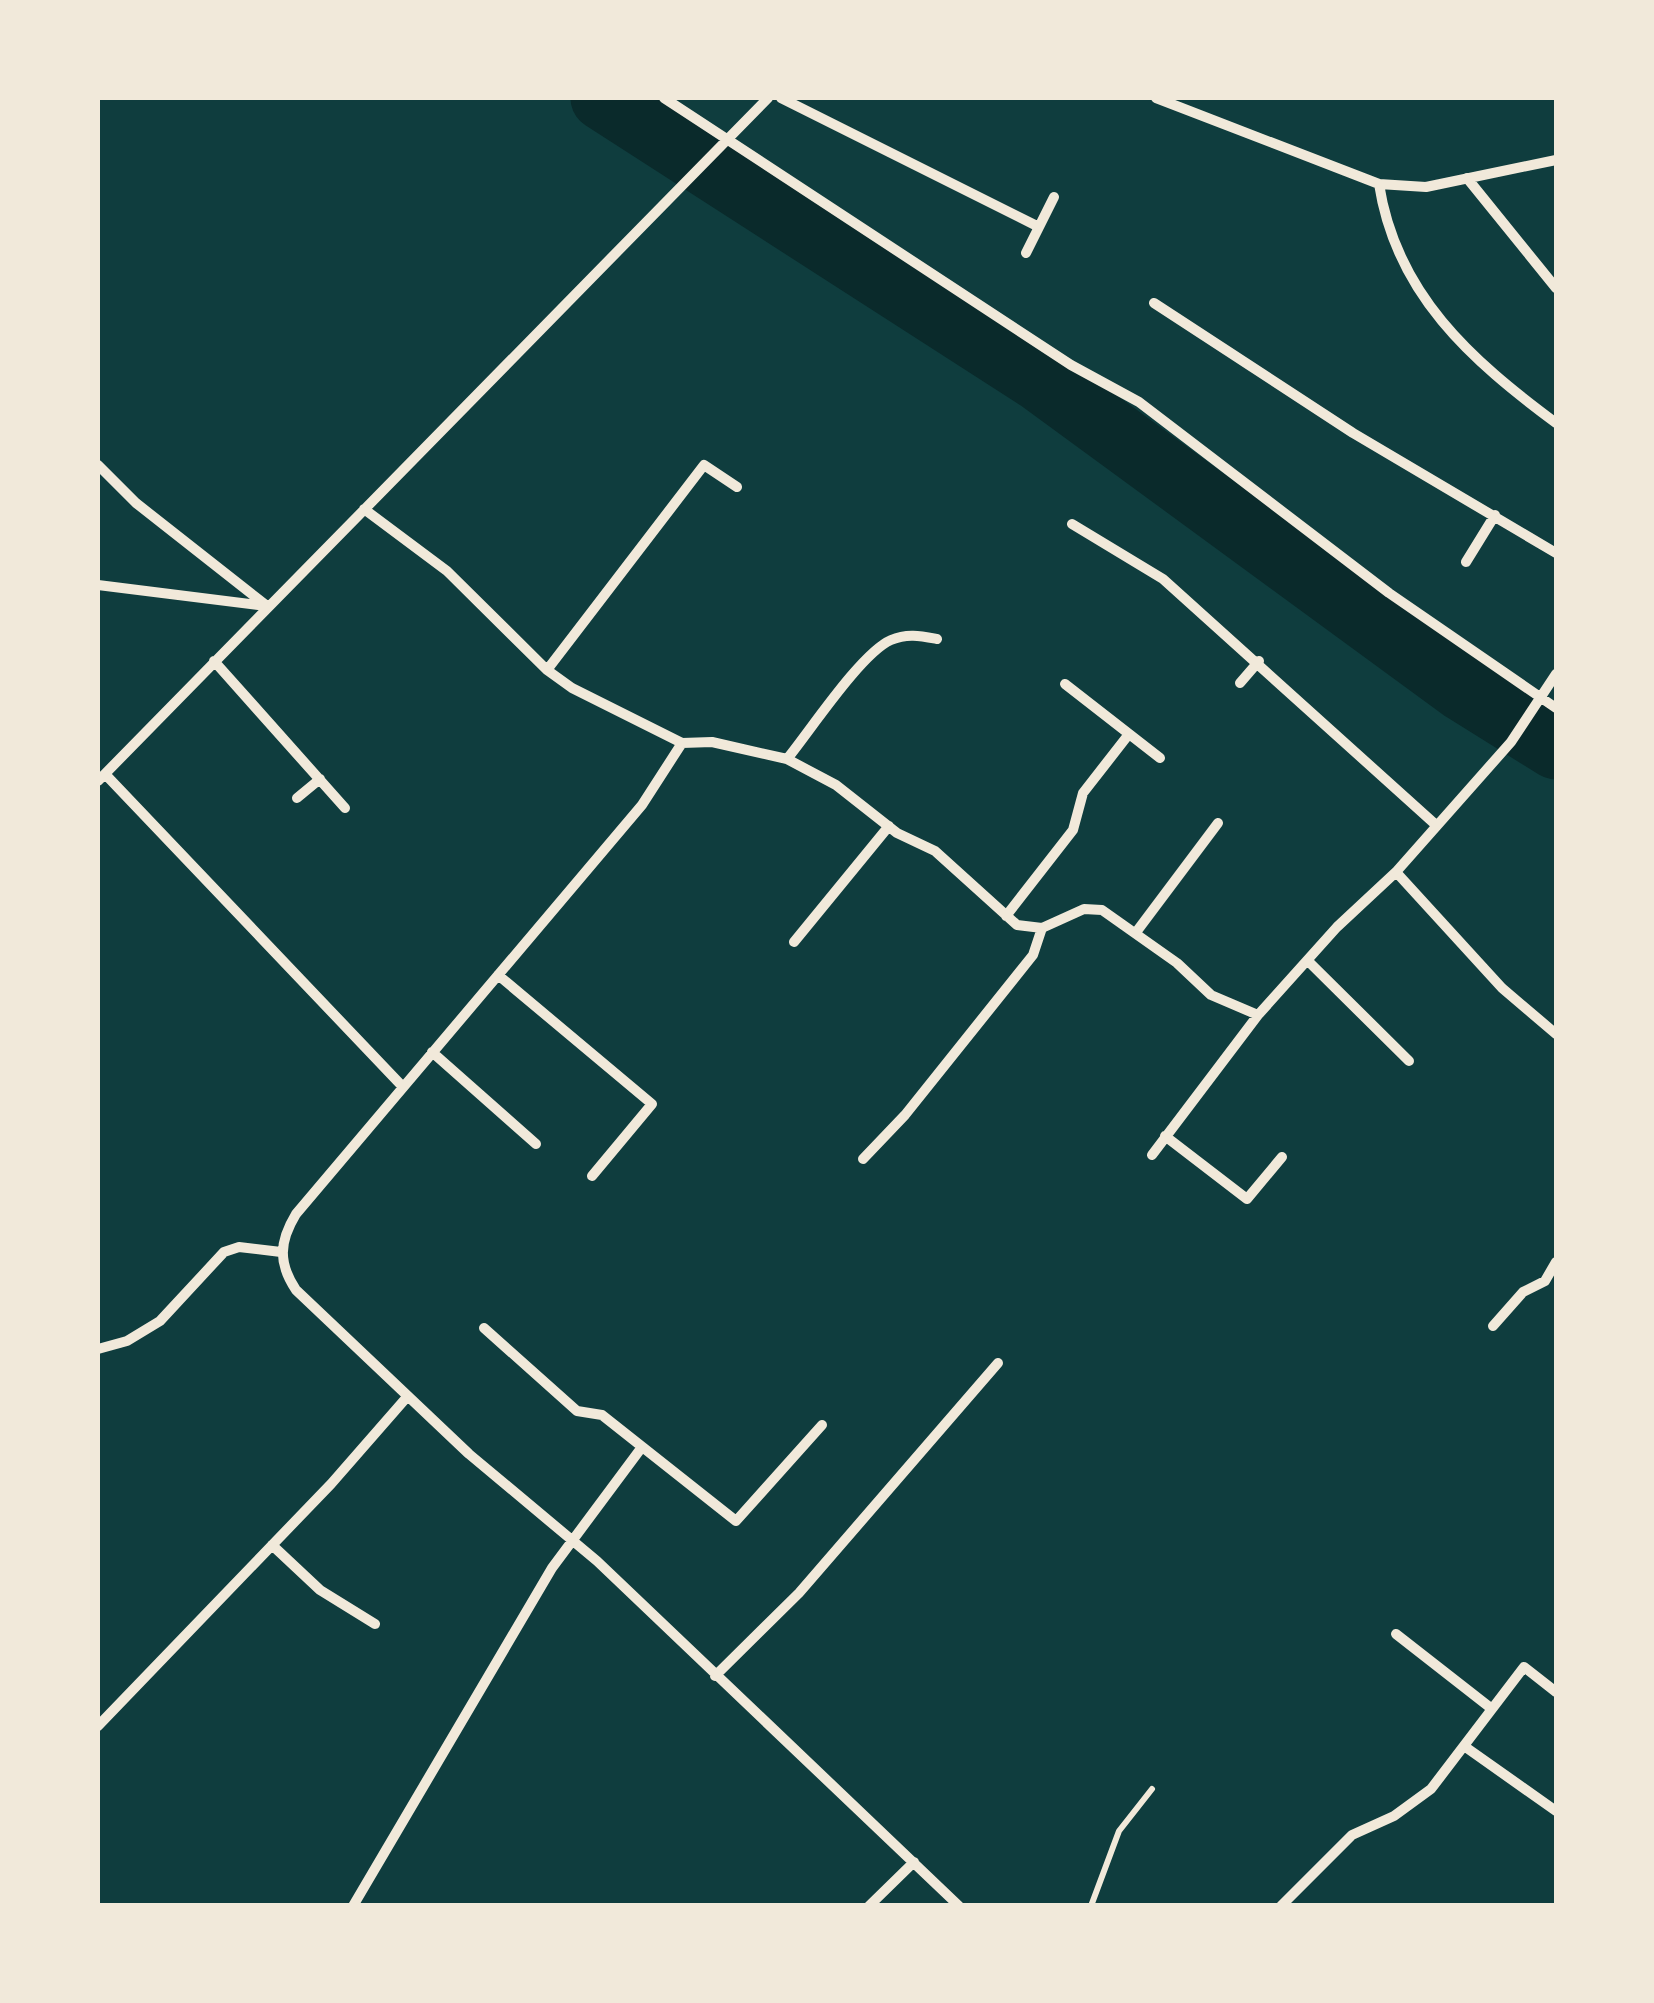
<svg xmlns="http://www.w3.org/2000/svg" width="1654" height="2003" viewBox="0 0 1654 2003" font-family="Commissioner,sans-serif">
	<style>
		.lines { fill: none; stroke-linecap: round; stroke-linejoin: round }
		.river { stroke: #0a2a2b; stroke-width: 65 }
		.path { stroke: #f1e9da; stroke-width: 6 }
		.minor { stroke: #f1e9da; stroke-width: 10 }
	</style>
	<rect width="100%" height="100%" fill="#0f3d3e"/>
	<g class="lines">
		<path class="river" d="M 603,98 L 1041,380 L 1463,689 L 1556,747"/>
		<path class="path" d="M 1091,1906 L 1119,1831 L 1152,1789"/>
		<path class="minor" d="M 664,98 L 1071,365 L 1139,402 L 1389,593 L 1556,708
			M 781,98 L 1039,227
			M 1156,98 L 1379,184 L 1426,187 L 1556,160
			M 1467,178 L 1556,288
			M 1379,184 C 1396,294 1471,360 1556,423
			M 1026,253 L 1054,197
			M 1154,303 L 1353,433 L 1556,553
			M 98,465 L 136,503 L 267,606
			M 364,509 L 447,571 L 547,670 L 572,688 L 682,743 L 712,742 L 787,759 L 836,785 L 897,833 L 935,851 L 1017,925 L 1042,928 L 1084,909 L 1102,910 L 1177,963 L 1211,995 L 1258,1015 L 1337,927 L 1396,872 L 1511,742 L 1556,674
			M 1072,524 L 1163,579 L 1436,825
			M 1466,562 L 1495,515
			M 98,585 L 266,606
			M 214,661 L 345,808
			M 547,670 L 704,465 L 737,487
			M 1240,683 L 1259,661
			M 1065,684 L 1160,758
			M 682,743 L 642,805 L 296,1214 C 279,1242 278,1263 296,1290 L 469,1454 L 597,1561 L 959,1906
			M 787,759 C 810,731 861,653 891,640 C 907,633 921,636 937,639
			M 105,774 L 403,1087
			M 98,781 L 768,98
			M 297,798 L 320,779
			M 1396,872 L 1502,988 L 1556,1034
			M 1006,916 L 1073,830 L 1083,793 L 1129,734
			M 1137,931 L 1218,823
			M 794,942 L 889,826
			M 1308,961 L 1409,1061
			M 498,975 L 652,1104 L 592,1176
			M 432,1052 L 536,1144
			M 1165,1136 L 1247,1199 L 1282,1157
			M 1152,1155 L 1258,1015
			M 863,1159 L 905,1115 L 1033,955 L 1042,928
			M 1493,1326 L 1523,1292 L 1545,1281 L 1556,1262
			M 484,1328 L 577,1411 L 602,1415 L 736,1521 L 822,1425
			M 98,1349 L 127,1341 L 160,1321 L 224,1252 L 239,1247 L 281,1252
			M 272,1545 L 320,1590 L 375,1624
			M 1396,1634 L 1492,1709
			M 715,1676 L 799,1593 L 998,1363
			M 98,1726 L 331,1484 L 407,1397
			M 1464,1746 L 1556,1811
			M 353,1906 L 552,1568 L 642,1447
			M 869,1906 L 914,1862
			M 1281,1906 L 1352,1835 L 1394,1816 L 1431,1789 L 1524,1667 L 1556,1692"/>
	</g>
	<rect width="1654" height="2003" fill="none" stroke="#f1e9da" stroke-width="200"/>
</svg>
